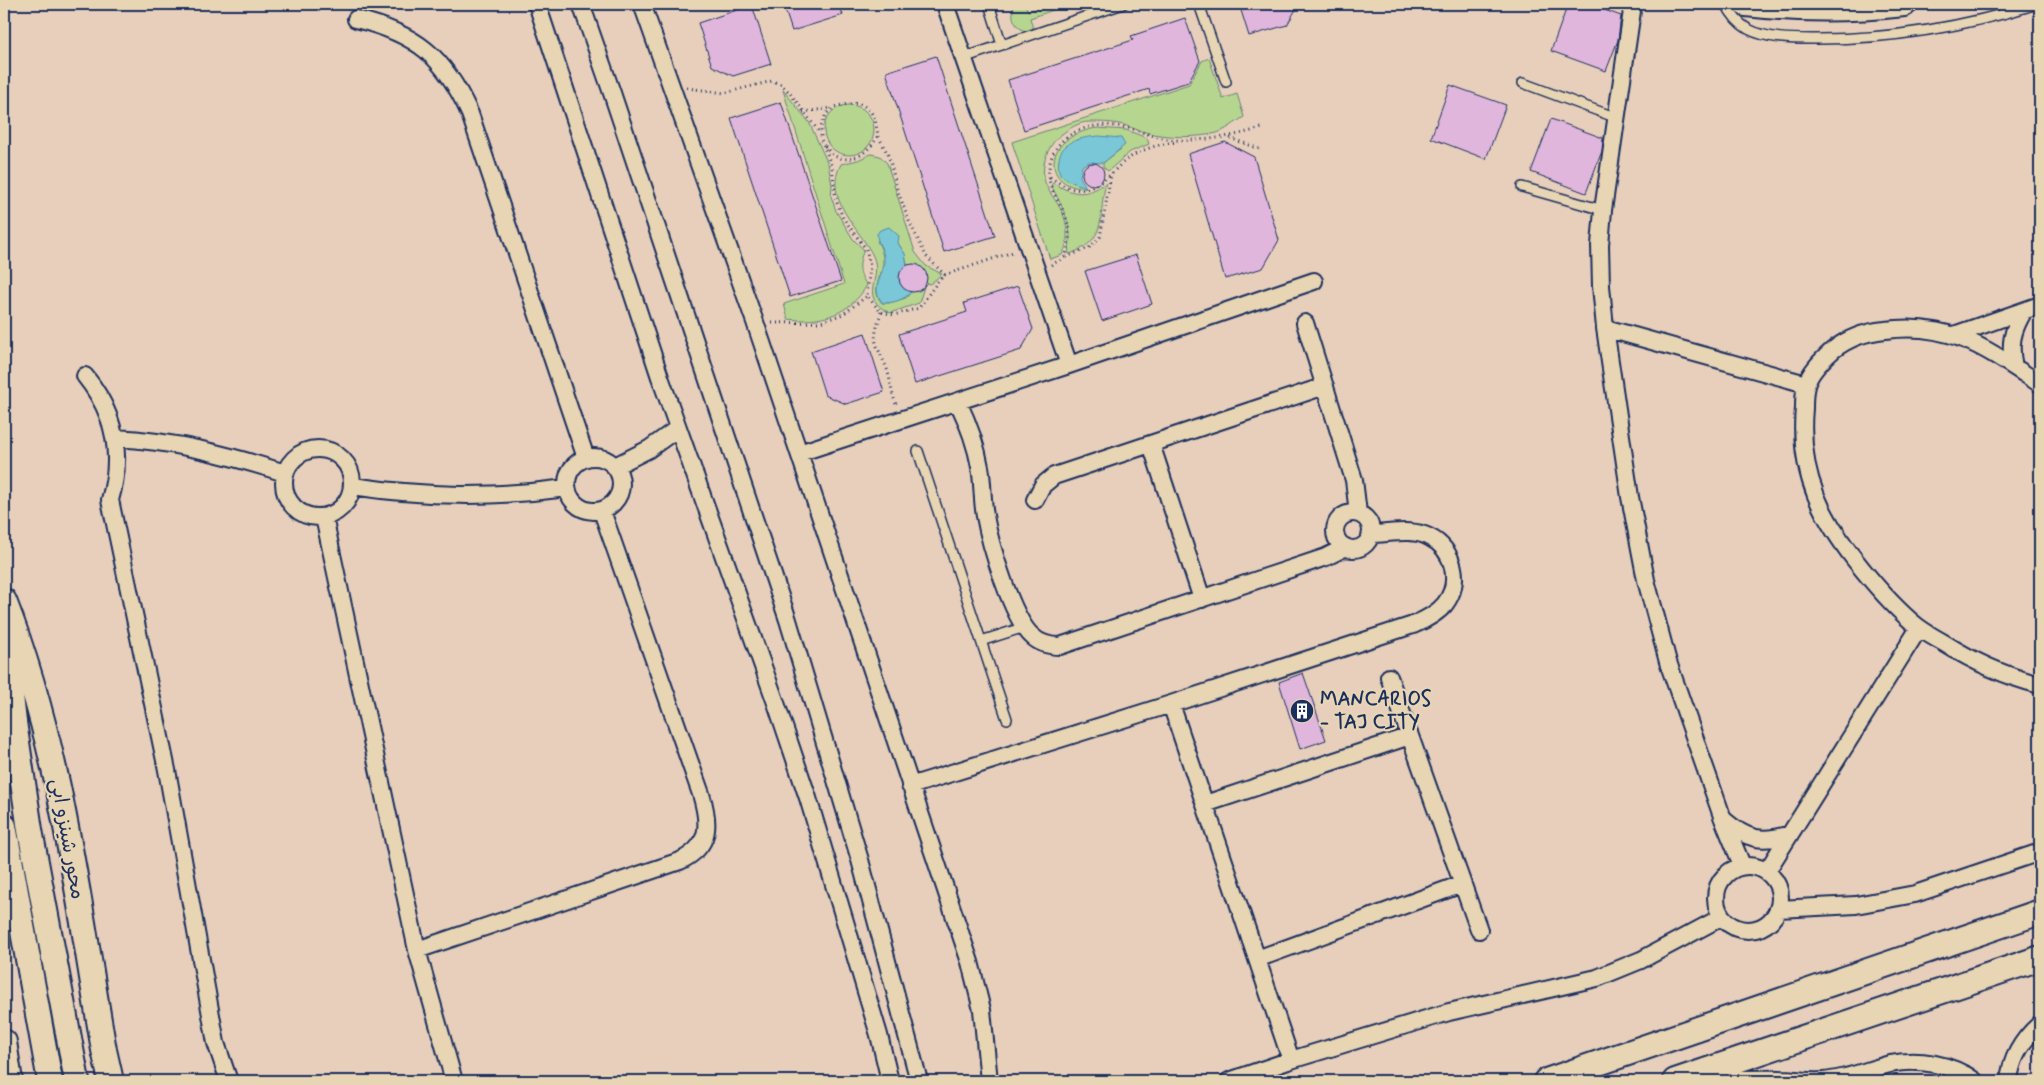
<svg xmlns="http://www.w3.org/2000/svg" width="2044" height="1085" viewBox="0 0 2044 1085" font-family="Mynerve,'Playpen Sans Arabic',sans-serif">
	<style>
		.green { fill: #b6d68f; stroke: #688276 }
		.water { fill: #7ac7d8; stroke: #548aa7 }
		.building { fill: #e1b6dc; stroke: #1b2f5e }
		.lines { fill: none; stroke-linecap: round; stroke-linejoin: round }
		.lane-casing { stroke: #1b2f5e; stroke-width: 12 }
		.street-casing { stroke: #1b2f5e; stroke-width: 20 }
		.secondary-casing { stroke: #1b2f5e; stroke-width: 28 }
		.path { stroke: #1b2f5e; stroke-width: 3; stroke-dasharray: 1 4; stroke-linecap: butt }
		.lane { stroke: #e8d5b3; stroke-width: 9 }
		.street { stroke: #e8d5b3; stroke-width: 16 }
		.secondary { stroke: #e8d5b3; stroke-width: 24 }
		.labels { text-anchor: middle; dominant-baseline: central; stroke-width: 4.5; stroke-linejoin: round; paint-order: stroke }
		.poi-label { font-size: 20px; font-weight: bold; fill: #1b2f5e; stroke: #e8d5b3; text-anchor: start }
		.street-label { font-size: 20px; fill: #1b2f5e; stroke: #e8d5b3 }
	</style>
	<rect width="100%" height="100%" fill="#e7cfbb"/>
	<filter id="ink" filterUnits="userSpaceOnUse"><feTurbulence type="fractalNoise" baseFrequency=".02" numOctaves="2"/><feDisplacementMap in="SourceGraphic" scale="10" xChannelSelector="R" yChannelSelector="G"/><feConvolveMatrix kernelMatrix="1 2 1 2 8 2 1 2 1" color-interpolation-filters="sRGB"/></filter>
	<g filter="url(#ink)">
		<path class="green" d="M 1015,4 L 1025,4 L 1028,11 L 1050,4 L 1071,4 L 1030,18 L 1034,32 C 1018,33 1008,19 1015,4 Z
			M 1209,58 L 1223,99 L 1237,94 L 1244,117 C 1236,122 1226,130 1217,133 C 1196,138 1166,138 1145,132 C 1139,131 1133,128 1127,126 C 1115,122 1102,122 1089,122 C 1079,122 1070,128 1062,134 C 1047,145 1039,167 1046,185 C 1049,193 1056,200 1060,208 C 1068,222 1070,241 1062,255 L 1050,259 L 1012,142 L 1189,84 L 1202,61 Z
			M 783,90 L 809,122 L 828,164 L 832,185 L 831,196 L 836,211 L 853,239 L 864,250 C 858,263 858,274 867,285 C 850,315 820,323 788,319 L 784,304 L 844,284 Z
			M824 130a25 25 0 1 1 50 0a25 25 0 1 1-50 0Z
			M 1097,128 L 1126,130 L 1147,138 L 1149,144 L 1130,152 L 1108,171 L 1103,167 L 1103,163 L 1121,149 L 1059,170 L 1066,179 L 1086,187 C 1080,189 1073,187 1067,184 C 1060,180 1055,174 1054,166 C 1052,143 1077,131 1097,128 Z
			M 871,154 L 880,156 L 887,163 L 915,252 L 926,266 L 942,274 L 930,284 L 926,283 C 928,274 925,268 916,264 L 907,265 L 905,254 L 898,243 L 877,241 C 895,270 865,284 882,303 L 889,303 L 906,298 L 911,292 L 921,290 L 924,287 L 919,303 L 890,313 C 856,296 884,280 873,256 C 860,228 822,199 841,164 L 858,160 Z
			M 1053,183 C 1074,195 1085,197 1106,183 C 1097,215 1110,239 1070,254 L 1068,253 C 1075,227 1062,207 1051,185 Z"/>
		<path class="water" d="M 1099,136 L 1121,138 L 1125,145 L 1103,163 L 1089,162 L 1082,166 L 1080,177 L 1086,187 C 1078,184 1067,182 1061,175 C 1058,171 1058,164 1059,159 C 1061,141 1083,137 1099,136 Z
			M 889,227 L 899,236 L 898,243 L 905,254 L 907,265 L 900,272 L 900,284 L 911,292 C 904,300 893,303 883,303 C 868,287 886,275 884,257 C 883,248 877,243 877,234 L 880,230 Z"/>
		<path class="building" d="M 783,4 L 839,4 L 843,15 L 792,31 Z
			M 1239,4 L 1299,4 L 1287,25 L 1249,36 Z
			M 1568,4 L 1588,4 L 1621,16 L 1618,40 L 1606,71 L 1551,51 Z
			M 752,5 L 771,64 L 733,76 L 712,66 L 698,23 Z
			M 1185,18 L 1200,61 L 1188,82 L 1150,94 L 1149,89 L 1024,130 L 1008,80 L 1133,40 L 1131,36 Z
			M 936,56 L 995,236 L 944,252 L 886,72 Z
			M 1450,85 L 1506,105 L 1486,159 L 1431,138 Z
			M 781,102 L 841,281 L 790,297 L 731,118 Z
			M 1551,119 L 1603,138 L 1602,151 L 1586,193 L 1531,172 Z
			M 1225,142 L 1254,157 L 1279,240 L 1263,268 L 1225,279 L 1188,154 Z
			M1082 174a11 11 0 1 1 22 0a11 11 0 1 1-22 0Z
			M 1136,255 L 1152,304 L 1102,321 L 1085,271 Z
			M899 278a14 14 0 1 1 28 0a14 14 0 1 1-28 0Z
			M 1018,286 L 1033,329 L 1021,350 L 915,384 L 899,334 L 967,312 L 964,303 Z
			M 865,333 L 884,392 L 846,404 L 825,395 L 811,351 Z
			M 1303,673 L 1326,740 L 1300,749 L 1279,682 Z"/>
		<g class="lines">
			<g class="lane-casing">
				<path id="lane" d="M 989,4 L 1002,45
					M 1199,4 L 1226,82
					M 1726,4 C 1731,14 1738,23 1748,29 C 1769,40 1796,39 1819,39 C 1894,39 1967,26 2037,4
					M 963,58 L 1123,4
					M 1523,83 L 1617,118
					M 1522,187 L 1603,210
					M 918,451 L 1007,719
					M 981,641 L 1025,627"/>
			</g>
			<g class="street-casing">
				<path id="street" d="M 537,4 L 660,377 L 776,703 L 808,798 L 879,1035 L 890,1081
					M 581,4 L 612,93 L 788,620 L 860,860 L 919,1081
					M 642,4 L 755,322 L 970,962 L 982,1010 L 989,1081
					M 945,4 L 1069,365
					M 1633,4 L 1603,210 L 1600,245 L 1601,286 L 1605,328 L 1630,497 L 1646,580 L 1668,662 L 1723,819 L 1742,865
					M 356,19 C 417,34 444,56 470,114 L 586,458
					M 1305,323 L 1354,480 L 1358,513
					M 1605,328 L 1806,384
					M 1954,335 L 2040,305
					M 2014,367 C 2009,345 2012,330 2024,311
					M 85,376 C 115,413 123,455 110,500 L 167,770 L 216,1043 L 229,1081
					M 2040,384 C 1988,350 1951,321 1885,330 C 1865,332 1848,338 1833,350 C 1823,359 1809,372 1806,386 C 1804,393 1804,401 1804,408 C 1798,475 1822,520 1863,570 C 1880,591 1897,610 1918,627 C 1926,633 1935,638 1944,643 C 1974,662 2005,676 2040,685
					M 958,402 C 968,423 976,444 980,467 C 983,483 982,500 985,516 C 990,544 1012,618 1032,636 C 1040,644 1050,646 1060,646 L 1326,557 L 1346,547
					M 115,438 C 175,441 228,455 285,473
					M 1151,444 L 1202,599
					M284 483a34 34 0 1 1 68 0a34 34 0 1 1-68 0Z
					M 799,453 L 1069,365 L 1314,281
					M567 484a27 27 0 1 1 54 0a27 27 0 1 1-54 0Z
					M 615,466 L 649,449 L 678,428
					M 352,486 C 426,497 493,498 567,488
					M 1035,500 L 1043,485 L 1054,476 L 1325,386
					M1335 531a18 18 0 1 1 36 0a18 18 0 1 1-36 0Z
					M 324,517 L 417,950 L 454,1081
					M 1389,677 L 1479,930
					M 1171,704 L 1291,1060
					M 910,786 L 1171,704 L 1413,625 C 1425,620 1437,614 1445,604 C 1462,582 1454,549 1429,537 C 1413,528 1389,534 1371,534
					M 1205,804 L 1410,736
					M 1724,820 C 1747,840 1762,843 1790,834
					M1716 898a32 32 0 1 1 64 0a32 32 0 1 1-64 0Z
					M 1767,871 L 1919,628
					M 1778,909 L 1856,905 L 1915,894 L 2040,852
					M 417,950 L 680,861 C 711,846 710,824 701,794 L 602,511
					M 1257,959 L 1462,884
					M 1229,1081 L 1291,1060 L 1449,1012 L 1597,978 L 1641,960 L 1722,917
					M 1693,1081 C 1722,1080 1752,1078 1781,1079 C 1795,1079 1809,1082 1823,1081 C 1847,1079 1867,1070 1890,1064 C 1918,1058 1952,1064 1975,1081
					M 2009,1081 C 2011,1058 2023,1039 2040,1024"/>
			</g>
			<g class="secondary-casing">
				<path id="secondary" d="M 1746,4 C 1799,10 1851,10 1904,4
					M 4,601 C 60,744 78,899 104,1050 L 111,1081
					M 4,634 L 14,722 L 30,830 L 77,1081
					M 4,826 L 50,1081
					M 4,1042 L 10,1081
					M 1546,1081 L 2040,912
					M 1675,1081 L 2040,958"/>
			</g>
			<path class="path" d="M 687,88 L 725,93 L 772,81 L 781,84 L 789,92 L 820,133
				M 803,112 L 832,108
				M 1230,138 L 1262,150
				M 825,146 C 841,170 868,157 878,135
				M 1050,177 C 1074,194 1087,194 1110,175
				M 1066,257 L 1089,248 L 1100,237 L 1111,175 C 1127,154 1153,144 1178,142
				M 1051,265 L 1065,257 C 1070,242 1071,227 1064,213 C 1056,194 1045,186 1050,163 C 1056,134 1089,122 1116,126 C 1137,128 1155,139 1176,140 C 1207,141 1231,137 1262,128
				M 945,275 L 926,256 L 909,221 L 897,189 L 889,157 L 878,135 L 875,119 L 871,112 L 864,106 L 858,103 L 842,105 L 834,107 L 826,114 L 821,127 L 821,139 L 832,167 L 836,200 L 843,218 L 866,249 L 870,265 L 867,296 L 881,312 L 894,315 L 919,308 L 938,281 L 945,275 L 1013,252
				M 881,312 C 871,346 875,339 887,369 C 891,381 891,393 896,404
				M 772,323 L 821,322 L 843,314 L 867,296"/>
			<use href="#lane" class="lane"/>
			<use href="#street" class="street"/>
			<use href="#secondary" class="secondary"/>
		</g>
	</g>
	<defs>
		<g id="building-disc" transform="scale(1.25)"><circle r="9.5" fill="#1b2f5e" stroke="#e8d5b3"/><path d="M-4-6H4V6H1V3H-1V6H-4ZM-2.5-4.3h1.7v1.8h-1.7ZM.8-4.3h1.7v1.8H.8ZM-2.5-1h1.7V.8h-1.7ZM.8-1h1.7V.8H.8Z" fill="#fff"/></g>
	</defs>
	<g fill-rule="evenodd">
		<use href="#building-disc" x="1302" y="711"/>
	</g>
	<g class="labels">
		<g class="poi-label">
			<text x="1320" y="699">MANCARIOS<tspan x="1320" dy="23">- TAJ CITY</tspan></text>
		</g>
		<g class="street-label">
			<text transform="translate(67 839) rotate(80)">محور شينزو ابى</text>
		</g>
	</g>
	<rect width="2044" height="1085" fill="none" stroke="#e8d5b3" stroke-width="20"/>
	<rect x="10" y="10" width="2024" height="1065" fill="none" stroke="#1b2f5e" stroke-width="2" filter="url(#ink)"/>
</svg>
